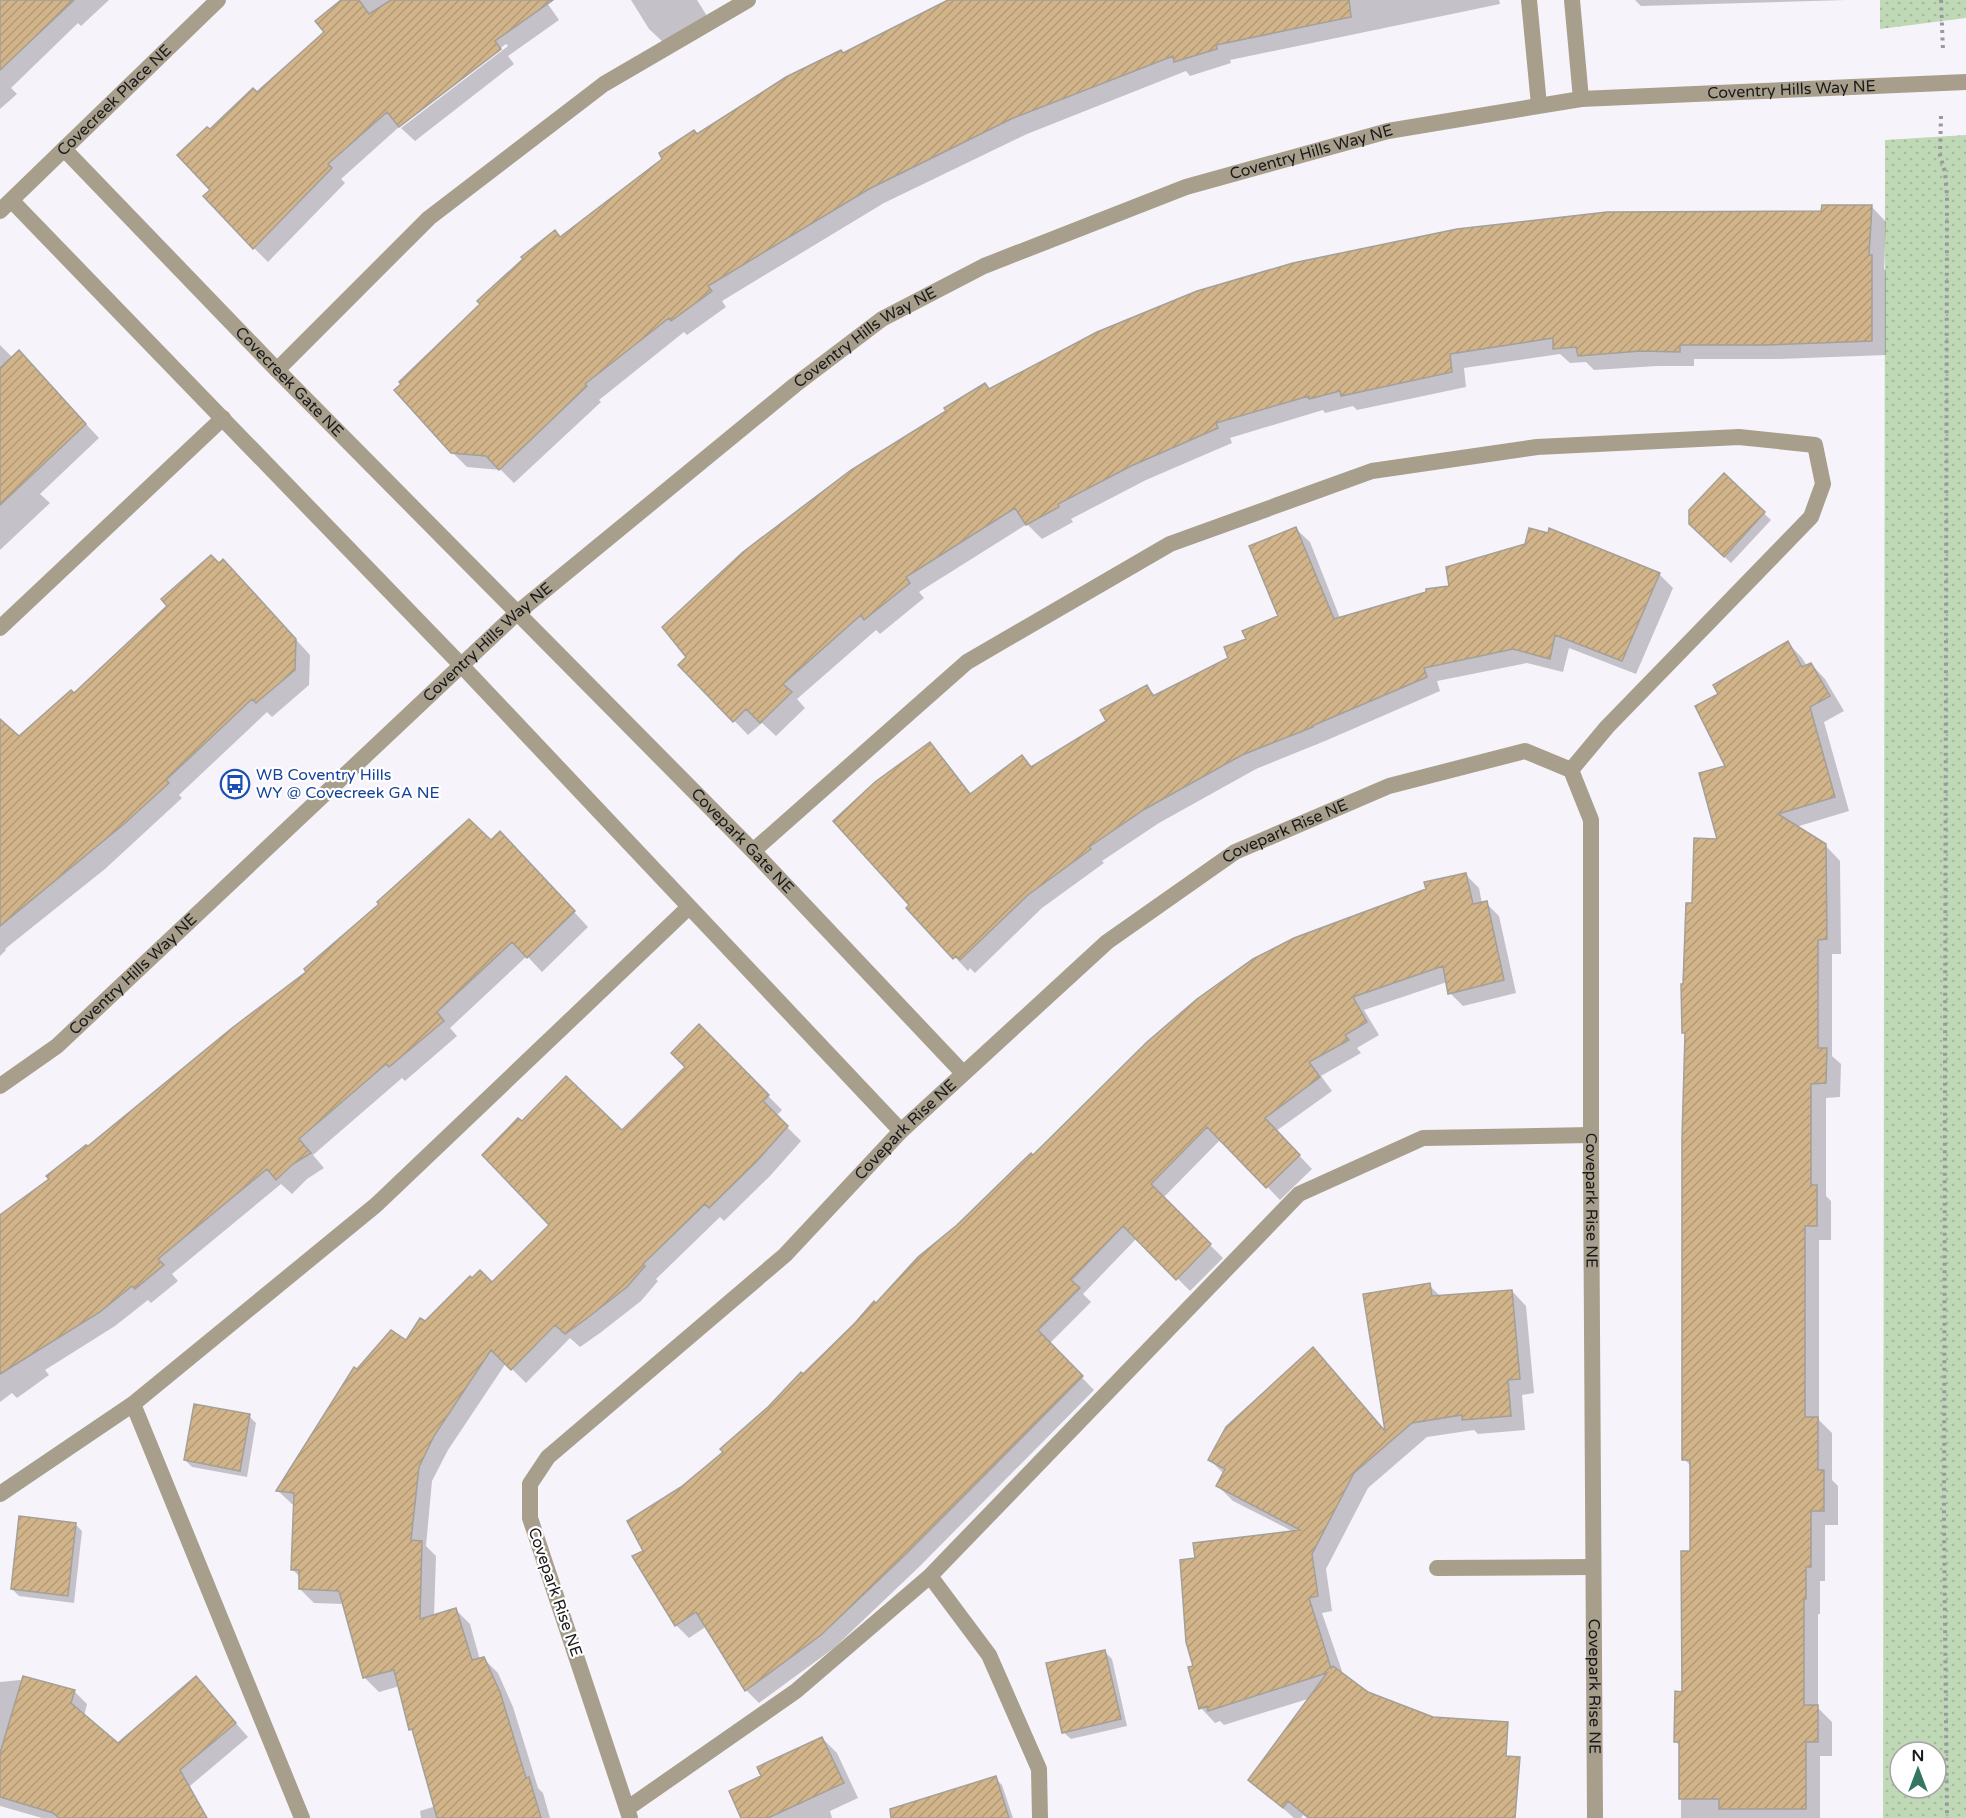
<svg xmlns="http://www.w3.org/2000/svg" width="1966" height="1818" viewBox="0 0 1966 1818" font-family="'Varela Round',sans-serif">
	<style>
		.park { fill: url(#park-dots); fill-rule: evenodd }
		.shadow { fill: #0003 }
		.building { fill: url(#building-hatch); stroke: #a49f98; stroke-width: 1.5 }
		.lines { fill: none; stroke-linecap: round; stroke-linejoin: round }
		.path { stroke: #9a989e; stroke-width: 4; stroke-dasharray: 3 4.5; stroke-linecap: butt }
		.service { stroke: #a79f8b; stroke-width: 16 }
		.minor { stroke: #a79f8b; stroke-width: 16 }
		.tertiary { stroke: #a79f8b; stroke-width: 16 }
		.labels { text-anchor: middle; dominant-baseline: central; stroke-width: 4.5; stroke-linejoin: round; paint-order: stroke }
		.street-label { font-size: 16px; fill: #1a191c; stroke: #fff }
		.transit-label { font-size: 16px; fill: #164399; stroke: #fff; text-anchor: start }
	</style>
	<defs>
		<pattern id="park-dots" width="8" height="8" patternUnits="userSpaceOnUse" patternTransform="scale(1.5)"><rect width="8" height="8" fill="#bfd9b6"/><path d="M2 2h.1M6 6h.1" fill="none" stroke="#a4ba9c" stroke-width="1.8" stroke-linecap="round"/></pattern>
		<pattern id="building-hatch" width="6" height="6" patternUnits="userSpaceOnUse" patternTransform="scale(1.5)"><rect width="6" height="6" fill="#d1b489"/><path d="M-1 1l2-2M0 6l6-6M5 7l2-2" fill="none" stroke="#b39a76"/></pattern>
	</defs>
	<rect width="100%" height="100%" fill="#f6f3fb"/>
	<path class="park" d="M 1880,0 L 1966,0 L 1966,18 L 1880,29 Z
		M 1966,135 L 1966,1818 L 1883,1818 L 1885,140 ZM 1900,1752 L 1936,1752 L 1936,1788 L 1900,1788 Z"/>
	<path class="shadow" d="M 0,0 L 109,0 L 81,26 L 78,23 L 11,88 L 17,94 L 0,109 Z
		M 344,0 L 545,0 L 559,20 L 508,56 L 514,64 L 415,141 L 401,128 L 508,46 L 506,44 L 399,125 L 399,127 L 341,179 L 345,183 L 268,262 L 254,248 L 212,190 L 210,131 L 257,94 L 326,32 Z
		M 631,0 L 697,0 L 707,16 L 664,43 L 649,29 Z
		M 951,0 L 1499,0 L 1500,4 L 1230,60 L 1231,63 L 1190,76 L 1186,71 L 1027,134 L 884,203 L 722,301 L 726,307 L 687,335 L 684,332 L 599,400 L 601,402 L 514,483 L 501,470 L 467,467 L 452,452 L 561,239 L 697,135 L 844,55 Z
		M 1635,0 L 1846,0 L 1641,6 Z
		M 1872,207 L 1886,222 L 1884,269 L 1886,271 L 1886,355 L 1780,359 L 1694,359 L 1694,366 L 1657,366 L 1594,370 L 1586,362 L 1570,363 L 1560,354 L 1464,368 L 1466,387 L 1357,410 L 1353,406 L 1325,413 L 1323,410 L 1230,438 L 1232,443 L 1146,480 L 1071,519 L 1073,522 L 1042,539 L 1027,524 L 919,592 L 924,598 L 880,634 L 876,630 L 797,699 L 805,708 L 776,736 L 762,723 L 748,735 L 680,665 L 990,390 L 1823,212 Z
		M 0,345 L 13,358 L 32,366 L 99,438 L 40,494 L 50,503 L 0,550 Z
		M 1724,475 L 1771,520 L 1731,563 L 1690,524 Z
		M 1296,529 L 1310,542 L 1340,618 L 1451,587 L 1549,535 L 1550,530 L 1659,574 L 1673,588 L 1636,674 L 1569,648 L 1563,672 L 1527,663 L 1437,681 L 1440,691 L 1325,741 L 1256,769 L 1159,823 L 1102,861 L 1104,863 L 1042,908 L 975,973 L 970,968 L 968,971 L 908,908 L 911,905 L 930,744 L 943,758 L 971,794 L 1022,757 L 1033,768 L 1108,722 L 1147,687 L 1156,696 L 1230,659 L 1248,640 L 1280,617 Z
		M 219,565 L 238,576 L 310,655 L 309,685 L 272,717 L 267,712 L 179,795 L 182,798 L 105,869 L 5,949 L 6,950 L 0,956 L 0,750 L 19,738 L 74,695 Z
		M 1788,643 L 1802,658 L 1807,666 L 1811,664 L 1825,679 L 1844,711 L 1824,722 L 1849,811 L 1796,827 L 1825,845 L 1840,861 L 1841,954 L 1832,954 L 1832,1056 L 1841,1064 L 1840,1097 L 1826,1098 L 1826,1196 L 1831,1201 L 1831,1240 L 1819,1240 L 1819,1420 L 1832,1433 L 1832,1480 L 1838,1486 L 1838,1525 L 1825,1525 L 1825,1581 L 1820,1581 L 1820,1614 L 1818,1614 L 1818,1708 L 1832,1722 L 1832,1756 L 1820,1756 L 1820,1818 L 1681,1818 L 1681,1747 L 1675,1741 L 1683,1693 L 1691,1552 L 1691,1466 L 1684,1459 L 1686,1035 L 1683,1032 L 1694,904 L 1719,840 L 1727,767 L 1720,695 Z
		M 491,842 L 515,848 L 588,927 L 542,972 L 527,956 L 450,1028 L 457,1036 L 405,1081 L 402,1078 L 313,1155 L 324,1168 L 307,1179 L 292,1194 L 281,1184 L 172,1274 L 178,1281 L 151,1303 L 148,1300 L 115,1326 L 45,1370 L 49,1375 L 17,1398 L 12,1393 L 0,1402 L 0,1217 Z
		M 1466,875 L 1479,888 L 1482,904 L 1486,903 L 1499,916 L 1516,993 L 1463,1006 L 1450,993 L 1447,982 L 1364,1010 L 1379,1035 L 1357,1048 L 1361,1053 L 1321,1076 L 1332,1091 L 1276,1131 L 1312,1169 L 1280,1200 L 1221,1139 L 1163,1198 L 1223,1258 L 1190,1291 L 1137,1238 L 1083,1294 L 1091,1302 L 1049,1344 L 1094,1390 L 919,1567 L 834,1648 L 759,1703 L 746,1690 L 707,1626 L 689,1638 L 676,1625 L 645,1552 L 682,1488 L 725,1452 L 876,1305 L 1033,1157 Z
		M 699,1026 L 782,1110 L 776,1116 L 801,1141 L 770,1176 L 724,1221 L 720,1217 L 656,1279 L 658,1281 L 641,1301 L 600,1333 L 580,1347 L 570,1338 L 526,1383 L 506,1363 L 448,1450 L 432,1481 L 426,1546 L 436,1556 L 434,1616 L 456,1610 L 470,1624 L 480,1660 L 484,1659 L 498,1673 L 513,1707 L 538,1788 L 543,1793 L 550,1818 L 421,1818 L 420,1811 L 436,1806 L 414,1733 L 411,1729 L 400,1686 L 379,1692 L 365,1678 L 344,1604 L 314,1603 L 300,1589 L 300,1577 L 292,1569 L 295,1505 L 292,1504 L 278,1491 L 357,1370 L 407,1342 L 426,1323 L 492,1284 L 551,1225 L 522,1124 L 622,1132 L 687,1067 Z
		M 1429,1285 L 1441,1297 L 1512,1291 L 1526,1306 L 1534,1393 L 1522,1395 L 1525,1430 L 1478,1434 L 1474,1430 L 1427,1437 L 1368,1488 L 1326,1569 L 1332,1611 L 1322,1613 L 1343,1674 L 1446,1818 L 1307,1818 L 1303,1815 L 1301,1818 L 1294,1818 L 1250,1779 L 1311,1698 L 1224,1725 L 1220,1721 L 1215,1723 L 1201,1708 L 1195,1667 L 1197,1559 L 1294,1532 L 1233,1501 L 1218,1486 L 1224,1474 L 1210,1460 L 1327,1364 L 1387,1433 Z
		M 249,1416 L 256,1423 L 247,1477 L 192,1467 L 185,1460 Z
		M 75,1524 L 82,1531 L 74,1603 L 19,1596 L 12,1589 Z
		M 1105,1652 L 1112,1659 L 1127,1726 L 1071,1739 L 1063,1732 Z
		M 196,1678 L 248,1737 L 152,1818 L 42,1818 L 0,1806 L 0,1682 L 30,1679 L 74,1691 L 87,1704 L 84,1716 L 118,1745 Z
		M 822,1738 L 837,1753 L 858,1798 L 830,1811 L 832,1818 L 743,1818 L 763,1777 Z
		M 995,1778 L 1002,1785 L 1013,1818 L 951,1818 Z"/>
	<path class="building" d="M 0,0 L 74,0 L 0,70 Z
		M 341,0 L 359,0 L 369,14 L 391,0 L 553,0 L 495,41 L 501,49 L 399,127 L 387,112 L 328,164 L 332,168 L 253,249 L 203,196 L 210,190 L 177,155 L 207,127 L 210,129 L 253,88 L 257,92 L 324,32 L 315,21 Z
		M 948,0 L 1349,0 L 1351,17 L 1216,45 L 1217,49 L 1174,62 L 1173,56 L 1011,119 L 869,189 L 708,286 L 712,291 L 671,321 L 669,318 L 585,384 L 587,386 L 499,470 L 486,456 L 451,453 L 394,390 L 401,384 L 399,382 L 480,304 L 477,301 L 523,259 L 521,257 L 555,230 L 560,237 L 662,159 L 659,153 L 694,130 L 697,134 L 786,77 L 841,50 L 843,53 Z
		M 1822,205 L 1872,205 L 1869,255 L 1872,255 L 1872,341 L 1764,345 L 1680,345 L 1680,352 L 1641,351 L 1578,356 L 1576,347 L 1553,349 L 1553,338 L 1450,354 L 1452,372 L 1341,396 L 1340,391 L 1309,399 L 1309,396 L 1216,423 L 1218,428 L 1131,466 L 1058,504 L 1059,507 L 1026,525 L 1015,508 L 906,577 L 910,583 L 864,620 L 861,615 L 783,684 L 792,692 L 760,723 L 746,709 L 733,722 L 678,665 L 686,657 L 662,627 L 743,552 L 851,470 L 946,411 L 944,408 L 985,383 L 989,389 L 1097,332 L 1197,291 L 1293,263 L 1457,229 L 1607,212 L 1821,211 Z
		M 19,350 L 86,424 L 0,505 L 0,368 Z
		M 1724,473 L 1765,512 L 1724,557 L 1689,524 L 1689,510 Z
		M 1296,527 L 1334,619 L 1426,592 L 1426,589 L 1449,586 L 1446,567 L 1525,544 L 1529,528 L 1548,533 L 1549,528 L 1660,573 L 1622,661 L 1555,635 L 1550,659 L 1513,649 L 1424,668 L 1427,677 L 1312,726 L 1313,727 L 1242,755 L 1145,809 L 1089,847 L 1091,849 L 1028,895 L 960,960 L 956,956 L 953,959 L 906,908 L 909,905 L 833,821 L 875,782 L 930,742 L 970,794 L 1022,755 L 1031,767 L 1106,721 L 1100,710 L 1147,685 L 1153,696 L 1228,658 L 1224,647 L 1246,639 L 1242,631 L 1278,616 L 1249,546 Z
		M 211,555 L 219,563 L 223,559 L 296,639 L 295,670 L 256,703 L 252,699 L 166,780 L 169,783 L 124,824 L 0,926 L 0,719 L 19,736 L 71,690 L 74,693 L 167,606 L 161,599 Z
		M 1788,641 L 1802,667 L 1811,663 L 1830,696 L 1810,707 L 1835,797 L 1778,814 L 1826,844 L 1827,939 L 1818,940 L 1818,1048 L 1827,1048 L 1826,1083 L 1811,1084 L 1811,1185 L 1817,1185 L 1817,1226 L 1805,1226 L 1805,1417 L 1818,1417 L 1818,1470 L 1824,1470 L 1824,1511 L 1811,1511 L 1811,1567 L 1806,1567 L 1806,1599 L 1804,1599 L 1804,1705 L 1818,1705 L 1818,1742 L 1806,1742 L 1806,1809 L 1719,1809 L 1719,1799 L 1679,1799 L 1679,1742 L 1674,1742 L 1675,1691 L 1682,1692 L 1681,1551 L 1690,1551 L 1690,1460 L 1682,1460 L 1682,1138 L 1685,1033 L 1682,1033 L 1681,984 L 1683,984 L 1686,903 L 1692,903 L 1694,838 L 1717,839 L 1699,773 L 1725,766 L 1695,706 L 1718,694 L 1713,685 Z
		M 469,819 L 491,840 L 500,831 L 575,911 L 527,958 L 512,942 L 437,1012 L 444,1021 L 389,1067 L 386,1064 L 299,1139 L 311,1153 L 293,1164 L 276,1180 L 267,1169 L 158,1259 L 164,1265 L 135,1289 L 132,1286 L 100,1312 L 0,1374 L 0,1215 L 49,1179 L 46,1176 L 86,1145 L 88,1146 L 232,1028 L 306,972 L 304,969 L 379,904 L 377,902 Z
		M 1466,873 L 1473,904 L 1487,901 L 1504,980 L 1448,994 L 1443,966 L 1353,997 L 1367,1022 L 1345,1035 L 1349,1040 L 1309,1062 L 1320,1077 L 1265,1118 L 1300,1155 L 1266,1188 L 1207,1127 L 1151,1184 L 1211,1244 L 1176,1280 L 1123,1226 L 1071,1280 L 1080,1288 L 1038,1330 L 1083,1376 L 906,1554 L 821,1635 L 745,1691 L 696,1612 L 675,1626 L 632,1556 L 643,1551 L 627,1521 L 681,1487 L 723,1452 L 720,1449 L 768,1407 L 801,1372 L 803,1374 L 855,1323 L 874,1301 L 876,1303 L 918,1257 L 957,1225 L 1031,1153 L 1033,1155 L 1147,1042 L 1197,999 L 1253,959 L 1294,938 L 1426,889 L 1424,882 Z
		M 699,1024 L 769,1095 L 763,1101 L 788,1126 L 756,1162 L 709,1208 L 705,1204 L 643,1264 L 645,1266 L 627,1287 L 586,1319 L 565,1334 L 555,1325 L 511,1370 L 491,1350 L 434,1436 L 419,1467 L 411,1540 L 422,1541 L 420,1619 L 456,1608 L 472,1660 L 484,1657 L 500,1692 L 526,1778 L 529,1777 L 541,1818 L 437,1818 L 412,1729 L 409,1730 L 394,1670 L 363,1678 L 339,1591 L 299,1589 L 299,1570 L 291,1570 L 294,1493 L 276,1491 L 354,1367 L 357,1369 L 391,1330 L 406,1340 L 420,1318 L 425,1321 L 470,1276 L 472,1278 L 480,1270 L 492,1282 L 549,1225 L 482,1155 L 518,1118 L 522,1121 L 566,1076 L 622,1130 L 685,1067 L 671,1053 Z
		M 1430,1283 L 1432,1296 L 1512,1290 L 1520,1379 L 1508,1380 L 1511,1416 L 1462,1420 L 1462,1415 L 1412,1423 L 1354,1473 L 1312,1554 L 1318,1596 L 1309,1598 L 1331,1668 L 1333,1666 L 1368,1692 L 1433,1717 L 1508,1722 L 1506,1756 L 1520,1757 L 1515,1818 L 1309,1818 L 1288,1801 L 1283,1808 L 1248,1780 L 1327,1673 L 1208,1711 L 1207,1706 L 1199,1709 L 1188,1667 L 1193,1666 L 1186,1642 L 1180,1560 L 1195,1558 L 1193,1543 L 1300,1530 L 1216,1486 L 1225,1469 L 1208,1460 L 1226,1427 L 1313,1347 L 1385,1431 L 1363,1294 Z
		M 194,1404 L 250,1414 L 240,1471 L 184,1460 Z
		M 19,1516 L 76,1523 L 68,1596 L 11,1589 Z
		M 1105,1650 L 1121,1719 L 1062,1733 L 1046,1663 Z
		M 23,1676 L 75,1690 L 71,1703 L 118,1743 L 196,1676 L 236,1723 L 180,1770 L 207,1818 L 59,1818 L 53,1813 L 0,1797 L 0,1753 Z
		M 822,1737 L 844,1783 L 768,1818 L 741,1818 L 729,1791 L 761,1776 L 757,1767 Z
		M 996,1776 L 1009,1818 L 891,1818 L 890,1809 Z"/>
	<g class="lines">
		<path class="path" d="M 1941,0 L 1943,51
			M 1941,116 L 1940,155 L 1945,172 L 1947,196 L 1944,1521 L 1947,1818"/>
		<path class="service" d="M 277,370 L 429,218 L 604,84 L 748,0
			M 0,628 L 223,418
			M 753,851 L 967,662 L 1170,544 L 1372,471 L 1537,447 L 1739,437 L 1815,445 L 1823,484 L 1811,517 L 1607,727 L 1571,770
			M 133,1404 L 302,1818
			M 0,1494 L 133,1404 L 376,1205 L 689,907
			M 930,1576 L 989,1655 L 1039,1769 L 1040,1818
			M 628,1808 L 796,1691 L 930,1576 L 1299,1194 L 1423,1138 L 1591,1135"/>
		<g class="minor">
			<path d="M 1529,0 L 1539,105"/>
			<path d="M 1572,0 L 1581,99"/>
			<path id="s1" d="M 64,149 L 277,370 L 753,851 L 963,1073"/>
			<path d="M 12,201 L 462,666 L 901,1131"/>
			<path id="s2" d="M 0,211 L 218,0"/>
			<path d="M 1437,1568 L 1592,1567"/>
			<path id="s3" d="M 630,1818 L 530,1518 L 530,1484 L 548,1457 L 785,1255 L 901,1131 L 1107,942 L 1235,852 L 1389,786 L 1525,751 L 1571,770 L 1591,820 L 1591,1166 L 1595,1818"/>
		</g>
		<path class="tertiary" id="s4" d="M 0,1086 L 57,1046 L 517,613 L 795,385 L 882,319 L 984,266 L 1186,187 L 1388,131 L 1581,99 L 1966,82"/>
	</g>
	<defs>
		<g id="bus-ring" transform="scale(1.5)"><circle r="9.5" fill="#fff" stroke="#1a4fb4" stroke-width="1.5"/><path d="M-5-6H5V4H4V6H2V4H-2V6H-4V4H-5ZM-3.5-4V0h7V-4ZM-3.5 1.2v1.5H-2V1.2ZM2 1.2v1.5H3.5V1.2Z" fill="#1a4fb4"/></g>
	</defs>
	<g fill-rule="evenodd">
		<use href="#bus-ring" x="235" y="784"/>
	</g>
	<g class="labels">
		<g class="street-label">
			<text stroke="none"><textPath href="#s4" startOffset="2118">Coventry Hills Way NE</textPath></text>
			<text stroke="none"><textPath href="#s2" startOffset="159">Covecreek Place NE</textPath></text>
			<text stroke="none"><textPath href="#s4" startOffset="1632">Coventry Hills Way NE</textPath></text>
			<text stroke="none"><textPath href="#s4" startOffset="1146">Coventry Hills Way NE</textPath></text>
			<text stroke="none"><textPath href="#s1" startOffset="324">Covecreek Gate NE</textPath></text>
			<text stroke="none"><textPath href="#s4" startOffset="660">Coventry Hills Way NE</textPath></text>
			<text stroke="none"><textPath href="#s3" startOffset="1354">Covepark Rise NE</textPath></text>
			<text stroke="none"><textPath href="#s1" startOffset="969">Covepark Gate NE</textPath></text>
			<text stroke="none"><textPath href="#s4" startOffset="174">Coventry Hills Way NE</textPath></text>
			<text stroke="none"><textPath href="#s3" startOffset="868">Covepark Rise NE</textPath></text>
			<text stroke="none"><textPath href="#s3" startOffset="2092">Covepark Rise NE</textPath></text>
			<text transform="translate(555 1592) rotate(71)">Covepark Rise NE</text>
			<text stroke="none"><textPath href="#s3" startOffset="2578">Covepark Rise NE</textPath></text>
		</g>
		<g class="transit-label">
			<text x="256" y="775">WB Coventry Hills<tspan x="256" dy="18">WY @ Covecreek GA NE</tspan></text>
		</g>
	</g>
	<g transform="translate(1918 1770)"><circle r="28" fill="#ffffff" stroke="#a3a3a4" stroke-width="1.5"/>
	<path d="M0-4.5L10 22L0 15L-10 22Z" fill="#357563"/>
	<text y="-9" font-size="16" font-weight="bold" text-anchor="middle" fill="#1a191c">N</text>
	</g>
</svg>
